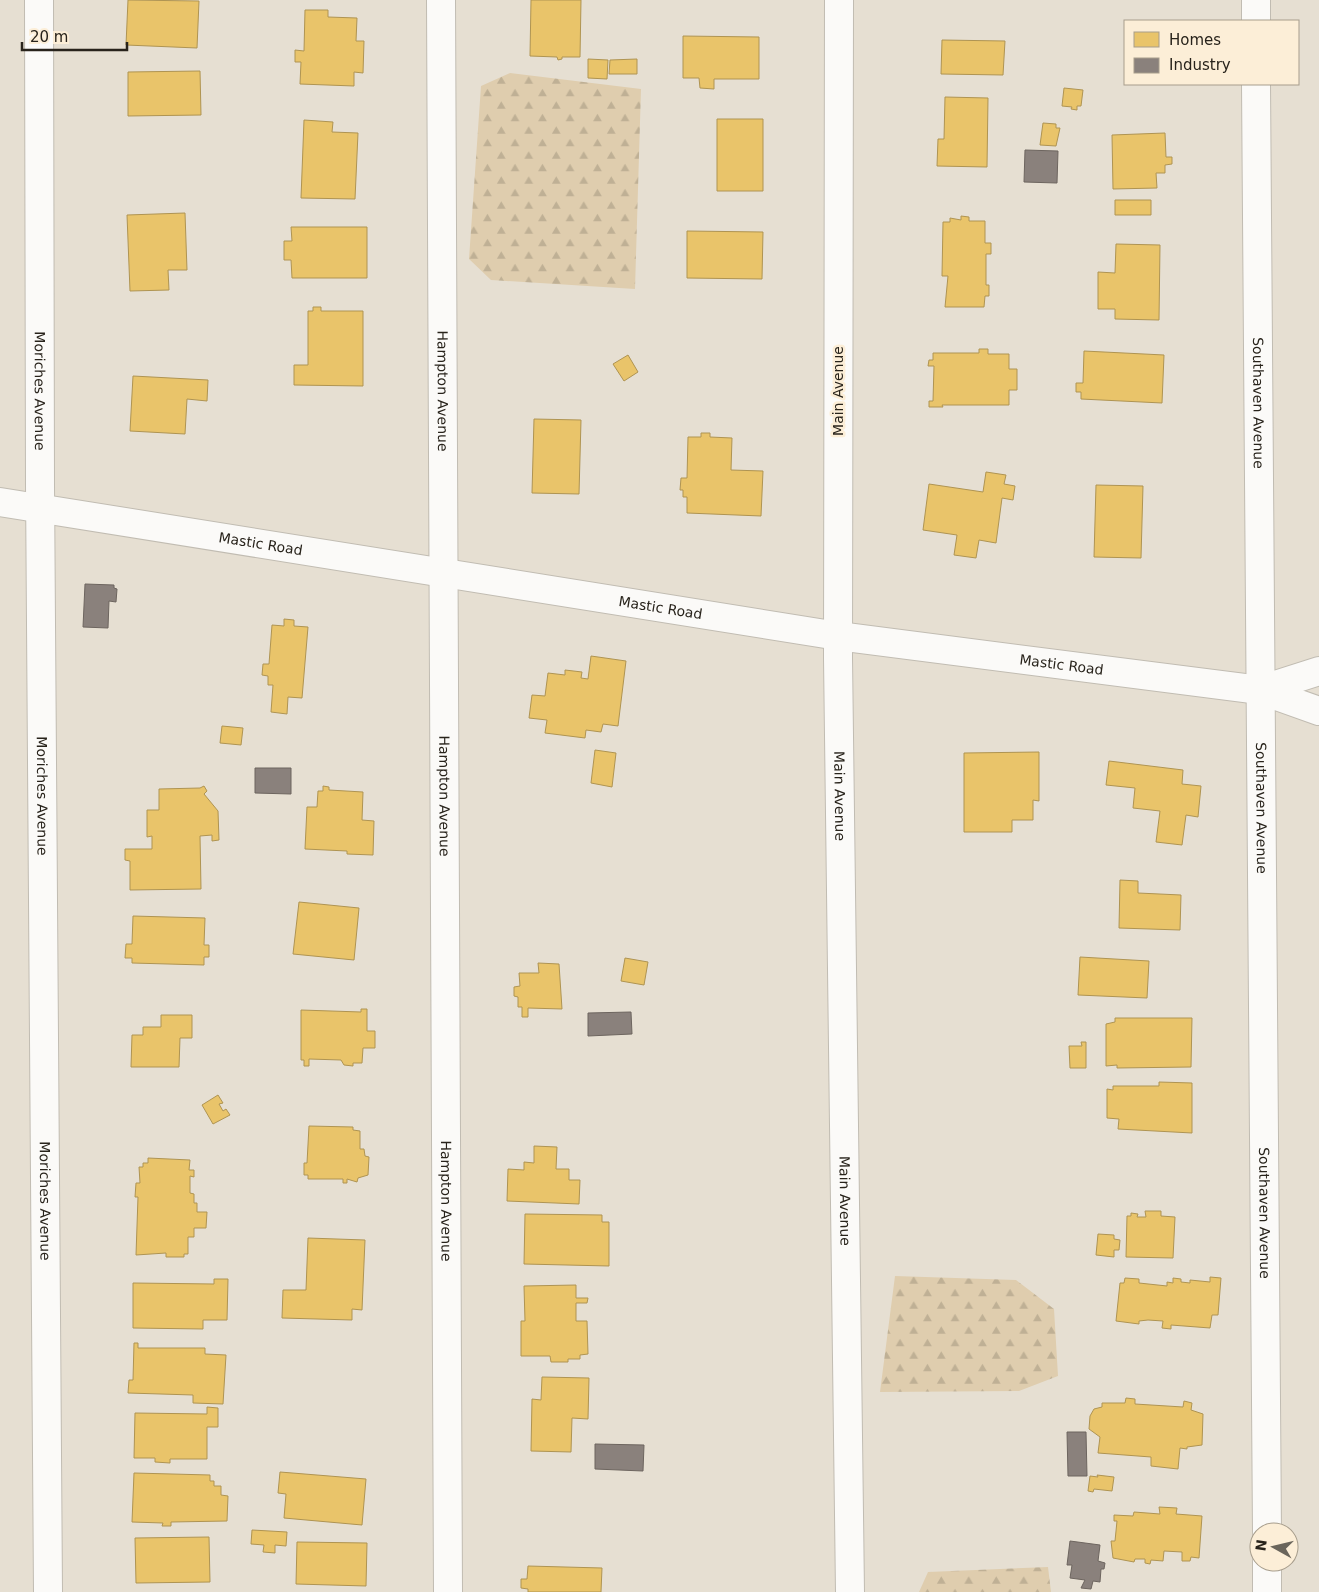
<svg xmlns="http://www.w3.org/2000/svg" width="1319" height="1592" viewBox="0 0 1319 1592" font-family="'DejaVu Sans',sans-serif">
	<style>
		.forest { fill: url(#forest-firs) }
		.homes { fill: #e9c46a; stroke: #af9452 }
		.industry { fill: #8a817c; stroke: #6d655f }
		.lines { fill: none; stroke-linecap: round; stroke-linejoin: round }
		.minor-casing { stroke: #c1bcb2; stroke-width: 30 }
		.major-casing { stroke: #c1bcb2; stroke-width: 30 }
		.minor { stroke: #fbfaf8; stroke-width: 28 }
		.major { stroke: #fbfaf8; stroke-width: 28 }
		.labels { text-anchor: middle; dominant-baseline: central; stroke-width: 5; stroke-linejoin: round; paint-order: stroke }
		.street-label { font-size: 14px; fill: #28231b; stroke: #fceed7 }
	</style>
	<defs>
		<pattern id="forest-firs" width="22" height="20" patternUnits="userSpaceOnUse" patternTransform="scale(1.25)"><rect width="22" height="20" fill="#dfcdae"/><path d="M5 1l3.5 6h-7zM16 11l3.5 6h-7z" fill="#bfb095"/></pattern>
	</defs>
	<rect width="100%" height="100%" fill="#e6dfd2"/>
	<path class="forest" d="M 510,73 L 641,89 L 635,289 L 491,280 L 469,259 L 481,86 Z
		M 895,1276 L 1016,1280 L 1054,1309 L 1058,1376 L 1019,1391 L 880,1392 Z
		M 1048,1567 L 1051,1592 L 919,1592 L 928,1572 Z"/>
	<path class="homes" d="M 128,0 L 199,1 L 197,48 L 126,45 Z
		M 531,0 L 581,0 L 580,57 L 562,57 L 562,59 L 558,60 L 557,57 L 530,56 Z
		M 305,10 L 328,10 L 328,17 L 357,18 L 356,41 L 364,41 L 363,73 L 354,72 L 354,86 L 300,84 L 301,62 L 295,62 L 295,50 L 304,51 Z
		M 683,36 L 759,37 L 759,79 L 714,79 L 714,89 L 700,88 L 699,78 L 683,78 Z
		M 942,40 L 1005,41 L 1003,75 L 941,74 Z
		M 588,59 L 608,60 L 607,79 L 588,78 Z
		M 637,59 L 637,74 L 609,74 L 610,60 Z
		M 200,71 L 201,115 L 128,116 L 128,72 Z
		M 1064,88 L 1083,90 L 1081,106 L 1077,106 L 1077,110 L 1071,109 L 1072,107 L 1062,106 Z
		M 945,97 L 988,98 L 987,167 L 937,166 L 938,139 L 944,139 Z
		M 717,119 L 763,119 L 763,191 L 717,191 Z
		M 304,120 L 333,122 L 332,132 L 358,133 L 355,199 L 301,198 Z
		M 1043,123 L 1056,124 L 1056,128 L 1060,128 L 1056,146 L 1040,145 Z
		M 1165,133 L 1166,157 L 1172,157 L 1172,164 L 1165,165 L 1165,173 L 1156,173 L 1157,188 L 1113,189 L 1112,135 Z
		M 1115,200 L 1151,200 L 1151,215 L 1115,215 Z
		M 185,213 L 187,270 L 168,270 L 169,290 L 130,291 L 127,215 Z
		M 961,216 L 969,217 L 969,221 L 985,221 L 985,243 L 991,243 L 991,254 L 986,254 L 986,285 L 989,285 L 989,296 L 985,296 L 984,307 L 945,307 L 948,276 L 942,276 L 943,222 L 950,222 L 950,218 L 961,220 Z
		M 291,227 L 367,227 L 367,278 L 292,278 L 291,260 L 284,260 L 284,241 L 292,241 Z
		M 687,231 L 763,232 L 762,279 L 687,278 Z
		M 1116,244 L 1160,245 L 1159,320 L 1115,319 L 1115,309 L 1098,309 L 1098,272 L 1115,273 Z
		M 313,307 L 321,307 L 321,311 L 363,311 L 363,386 L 294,385 L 294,365 L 308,365 L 308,311 L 313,311 Z
		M 979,349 L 988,349 L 988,354 L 1009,354 L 1009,369 L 1017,369 L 1017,390 L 1009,390 L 1009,405 L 942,405 L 943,407 L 929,407 L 929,401 L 933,401 L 934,366 L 928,366 L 929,360 L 933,360 L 933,353 L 979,353 Z
		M 1084,351 L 1164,355 L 1162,403 L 1081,399 L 1081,392 L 1076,392 L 1076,383 L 1083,383 Z
		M 628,355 L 638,372 L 624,381 L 613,364 Z
		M 133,376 L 208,380 L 207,401 L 187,399 L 185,434 L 130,431 Z
		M 534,419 L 581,420 L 579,494 L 532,493 Z
		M 701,433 L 710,433 L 710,437 L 732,438 L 731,470 L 763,471 L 761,516 L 687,513 L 687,497 L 683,497 L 683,490 L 680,490 L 681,478 L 687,478 L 688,437 L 701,437 Z
		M 986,472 L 1006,475 L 1004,484 L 1015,486 L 1013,500 L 1002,498 L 996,543 L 979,540 L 976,558 L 954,555 L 957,535 L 923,530 L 929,484 L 983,492 Z
		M 1096,485 L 1143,486 L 1141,558 L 1094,557 Z
		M 284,619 L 294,620 L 294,626 L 308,627 L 302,698 L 288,697 L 287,714 L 271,712 L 273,685 L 268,685 L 268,676 L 262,675 L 263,664 L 269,664 L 272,625 L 284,626 Z
		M 591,656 L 626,661 L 618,726 L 603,724 L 601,732 L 586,730 L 585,738 L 545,733 L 547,720 L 529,718 L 532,695 L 545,696 L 548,673 L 565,675 L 565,670 L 582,672 L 581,678 L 588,679 Z
		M 222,726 L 243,728 L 241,745 L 220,743 Z
		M 595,750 L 616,753 L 612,787 L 591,783 Z
		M 1039,752 L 1039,801 L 1033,800 L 1033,820 L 1012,820 L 1012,832 L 964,832 L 964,753 Z
		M 1109,761 L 1183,770 L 1182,784 L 1201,786 L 1198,817 L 1186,815 L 1182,845 L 1156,842 L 1160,811 L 1133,808 L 1135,788 L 1106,785 Z
		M 204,786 L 207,791 L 204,794 L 218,811 L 219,840 L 212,841 L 212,835 L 200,836 L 201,889 L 130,890 L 130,861 L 125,860 L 125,849 L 152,849 L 152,836 L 147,837 L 147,810 L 159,810 L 159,789 L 200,788 Z
		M 323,786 L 329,787 L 329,790 L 363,792 L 362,820 L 374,821 L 373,855 L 347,854 L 347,851 L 305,849 L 307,807 L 317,807 L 318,791 L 323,791 Z
		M 1120,880 L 1138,881 L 1138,893 L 1181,895 L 1180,930 L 1119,928 Z
		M 299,902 L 359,908 L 354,960 L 293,954 Z
		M 133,916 L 205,918 L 204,945 L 209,945 L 209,957 L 204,957 L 204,965 L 132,963 L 132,958 L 125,958 L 126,944 L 132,944 Z
		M 1080,957 L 1149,961 L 1147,998 L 1078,995 Z
		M 625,958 L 648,962 L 644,985 L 621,981 Z
		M 538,963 L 559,964 L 562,1009 L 528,1008 L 528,1017 L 522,1017 L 522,1007 L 518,1007 L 518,997 L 514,996 L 514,987 L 520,986 L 519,973 L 539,973 Z
		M 361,1009 L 367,1009 L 367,1031 L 375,1031 L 375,1048 L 363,1048 L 362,1063 L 353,1063 L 353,1066 L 344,1065 L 341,1060 L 309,1059 L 309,1066 L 304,1066 L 304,1060 L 301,1060 L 301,1010 L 361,1012 Z
		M 161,1015 L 192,1015 L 192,1038 L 180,1038 L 179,1067 L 131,1067 L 132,1035 L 143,1035 L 143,1027 L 161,1027 Z
		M 1115,1018 L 1192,1018 L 1191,1067 L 1117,1068 L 1117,1065 L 1106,1066 L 1106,1024 L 1115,1022 Z
		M 1081,1042 L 1086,1042 L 1086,1068 L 1070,1068 L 1069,1046 L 1082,1046 Z
		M 1159,1082 L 1192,1083 L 1192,1133 L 1118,1129 L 1119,1119 L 1107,1118 L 1107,1089 L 1113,1090 L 1113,1086 L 1159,1086 Z
		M 218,1095 L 223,1103 L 219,1104 L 223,1111 L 226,1109 L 230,1115 L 213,1124 L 202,1105 Z
		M 309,1126 L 353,1127 L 353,1130 L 360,1131 L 360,1149 L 364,1149 L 365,1156 L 369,1157 L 368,1175 L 358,1178 L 357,1182 L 347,1179 L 347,1183 L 343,1183 L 343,1179 L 308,1179 L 308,1175 L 304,1175 L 304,1163 L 307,1163 Z
		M 534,1146 L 557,1147 L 556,1169 L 569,1169 L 569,1180 L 580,1180 L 579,1204 L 507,1201 L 508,1169 L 524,1170 L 524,1162 L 534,1163 Z
		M 148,1158 L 190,1160 L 189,1170 L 194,1170 L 194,1177 L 190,1176 L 190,1193 L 194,1194 L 194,1203 L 197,1203 L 197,1212 L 207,1212 L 206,1228 L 194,1228 L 194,1237 L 188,1237 L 188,1254 L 184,1254 L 184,1257 L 166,1257 L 166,1253 L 136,1255 L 138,1197 L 135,1197 L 136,1183 L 140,1183 L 139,1167 L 143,1167 L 143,1163 L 148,1163 Z
		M 1145,1211 L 1161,1211 L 1161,1216 L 1175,1217 L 1173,1258 L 1126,1257 L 1127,1216 L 1131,1216 L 1131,1213 L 1138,1214 L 1137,1217 L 1146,1217 Z
		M 525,1214 L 602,1215 L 602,1222 L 609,1222 L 609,1266 L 524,1264 Z
		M 1098,1234 L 1114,1235 L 1114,1239 L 1120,1240 L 1119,1250 L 1114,1250 L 1114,1257 L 1096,1255 Z
		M 308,1238 L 365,1240 L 362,1310 L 352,1309 L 352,1320 L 282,1318 L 283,1290 L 306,1290 Z
		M 1210,1277 L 1221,1278 L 1218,1315 L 1212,1315 L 1210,1328 L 1171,1325 L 1171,1329 L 1162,1328 L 1163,1321 L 1148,1320 L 1139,1321 L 1139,1324 L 1116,1321 L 1120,1283 L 1124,1283 L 1125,1278 L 1139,1279 L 1139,1283 L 1167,1286 L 1167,1282 L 1173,1283 L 1173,1278 L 1181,1279 L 1181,1282 L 1190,1283 L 1190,1280 L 1210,1282 Z
		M 214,1279 L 228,1279 L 227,1320 L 203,1320 L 203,1329 L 133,1328 L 133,1283 L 214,1284 Z
		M 576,1285 L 576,1298 L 588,1298 L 587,1303 L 576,1303 L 576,1321 L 587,1321 L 588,1354 L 580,1355 L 580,1359 L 568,1359 L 568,1362 L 551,1362 L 550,1356 L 521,1356 L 521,1321 L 525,1321 L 524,1286 Z
		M 134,1343 L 138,1343 L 138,1348 L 205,1348 L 205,1354 L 226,1355 L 223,1404 L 193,1403 L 193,1395 L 128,1393 L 129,1380 L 133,1380 Z
		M 542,1377 L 589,1378 L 588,1419 L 572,1418 L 571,1452 L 531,1451 L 532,1399 L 541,1400 Z
		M 1126,1398 L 1135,1399 L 1135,1404 L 1183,1407 L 1184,1401 L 1192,1403 L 1191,1410 L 1203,1414 L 1202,1445 L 1187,1447 L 1187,1449 L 1180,1448 L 1178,1469 L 1151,1466 L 1151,1457 L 1098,1453 L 1100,1437 L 1089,1429 L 1090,1416 L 1094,1409 L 1102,1407 L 1102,1403 L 1125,1403 Z
		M 207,1407 L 218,1408 L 218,1427 L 207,1427 L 207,1459 L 170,1459 L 170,1463 L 155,1462 L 155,1458 L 134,1458 L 135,1413 L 207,1414 Z
		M 280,1472 L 366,1479 L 362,1525 L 284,1518 L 286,1494 L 278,1493 Z
		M 134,1473 L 210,1475 L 210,1481 L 214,1481 L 214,1486 L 221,1486 L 221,1495 L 228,1496 L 227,1521 L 171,1522 L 171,1526 L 162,1526 L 163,1523 L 132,1522 Z
		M 1097,1475 L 1114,1477 L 1112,1491 L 1094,1489 L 1093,1492 L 1088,1491 L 1090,1476 L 1098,1477 Z
		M 1159,1507 L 1177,1508 L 1176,1514 L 1202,1516 L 1199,1558 L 1191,1557 L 1190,1561 L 1182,1561 L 1182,1552 L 1164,1551 L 1163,1561 L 1151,1560 L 1150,1564 L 1145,1563 L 1145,1559 L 1135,1559 L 1134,1562 L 1113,1558 L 1111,1541 L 1115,1541 L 1117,1521 L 1114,1521 L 1114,1515 L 1133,1516 L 1134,1512 L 1160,1514 Z
		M 252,1530 L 287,1532 L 286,1546 L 275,1545 L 275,1553 L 263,1552 L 264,1545 L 251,1544 Z
		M 209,1537 L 210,1582 L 136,1583 L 135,1538 Z
		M 297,1542 L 367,1543 L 366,1586 L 296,1584 Z
		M 528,1566 L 602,1568 L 601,1592 L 528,1592 L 528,1589 L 521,1588 L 521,1579 L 527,1579 Z"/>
	<path class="industry" d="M 1025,150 L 1058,151 L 1057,183 L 1024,182 Z
		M 85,584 L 114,585 L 114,588 L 117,589 L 116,602 L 109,601 L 108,628 L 83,627 Z
		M 255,768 L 291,768 L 291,794 L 255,793 Z
		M 631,1012 L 632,1034 L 588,1036 L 588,1013 Z
		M 1067,1432 L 1086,1432 L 1087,1476 L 1068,1476 Z
		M 595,1444 L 644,1445 L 643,1471 L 595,1469 Z
		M 1070,1541 L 1100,1545 L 1098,1561 L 1105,1563 L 1104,1569 L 1101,1569 L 1100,1582 L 1093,1581 L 1091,1589 L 1081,1588 L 1085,1580 L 1070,1578 L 1072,1565 L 1067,1565 Z"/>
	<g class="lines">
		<g class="minor-casing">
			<g id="minor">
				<path id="s1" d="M 39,0 L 40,485 L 48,1592"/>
				<path id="s2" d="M 441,0 L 448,1592"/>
				<path id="s3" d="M 839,0 L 838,658 L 850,1592"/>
				<path d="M 1256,0 L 1256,21"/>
				<path id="s4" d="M 1256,84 L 1267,1532"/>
				<path d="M 1260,690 L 1319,671"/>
				<path d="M 1267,1562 L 1267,1592"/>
			</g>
		</g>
		<g class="major-casing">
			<g id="major">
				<path id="s5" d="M 0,502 L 838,636 L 1260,690 L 1319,711"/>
			</g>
		</g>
		<use href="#minor" class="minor"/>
		<use href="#major" class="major"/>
	</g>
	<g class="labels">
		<g class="street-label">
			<text stroke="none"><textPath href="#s1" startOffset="391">Moriches Avenue</textPath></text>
			<text stroke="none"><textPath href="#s2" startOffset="391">Hampton Avenue</textPath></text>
			<text transform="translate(838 391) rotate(-90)">Main Avenue</text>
			<text stroke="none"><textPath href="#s4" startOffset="319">Southaven Avenue</textPath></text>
			<text stroke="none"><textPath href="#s5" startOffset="264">Mastic Road</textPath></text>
			<text stroke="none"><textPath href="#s5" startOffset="669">Mastic Road</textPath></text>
			<text stroke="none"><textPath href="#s5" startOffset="1074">Mastic Road</textPath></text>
			<text stroke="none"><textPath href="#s1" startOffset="796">Moriches Avenue</textPath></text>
			<text stroke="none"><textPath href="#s2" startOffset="796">Hampton Avenue</textPath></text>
			<text stroke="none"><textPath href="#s3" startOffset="796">Main Avenue</textPath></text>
			<text stroke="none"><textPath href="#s4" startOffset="724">Southaven Avenue</textPath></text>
			<text stroke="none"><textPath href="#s1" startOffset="1201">Moriches Avenue</textPath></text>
			<text stroke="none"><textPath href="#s2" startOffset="1201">Hampton Avenue</textPath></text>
			<text stroke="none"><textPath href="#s3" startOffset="1201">Main Avenue</textPath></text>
			<text stroke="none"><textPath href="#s4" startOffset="1129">Southaven Avenue</textPath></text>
		</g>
	</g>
	<rect x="1124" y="20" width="175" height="65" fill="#fceed7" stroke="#a79d8c"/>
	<rect x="1134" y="32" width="25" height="15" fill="#e9c46a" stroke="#a79d8c"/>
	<text x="1169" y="45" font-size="15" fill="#28231b">Homes</text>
	<rect x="1134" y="58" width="25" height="15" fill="#8a817c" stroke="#a79d8c"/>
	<text x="1169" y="70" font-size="15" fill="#28231b">Industry</text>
	<g transform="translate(1274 1547) rotate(278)"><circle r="24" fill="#fceed7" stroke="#a79d8c"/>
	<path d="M0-4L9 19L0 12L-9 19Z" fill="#6a655b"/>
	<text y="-8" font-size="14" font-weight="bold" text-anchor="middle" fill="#28231b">N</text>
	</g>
	<path d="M22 42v8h105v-8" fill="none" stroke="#28231b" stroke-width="2.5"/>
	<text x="30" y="42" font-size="15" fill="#28231b" stroke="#fceed7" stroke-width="4" paint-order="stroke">20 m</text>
</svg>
